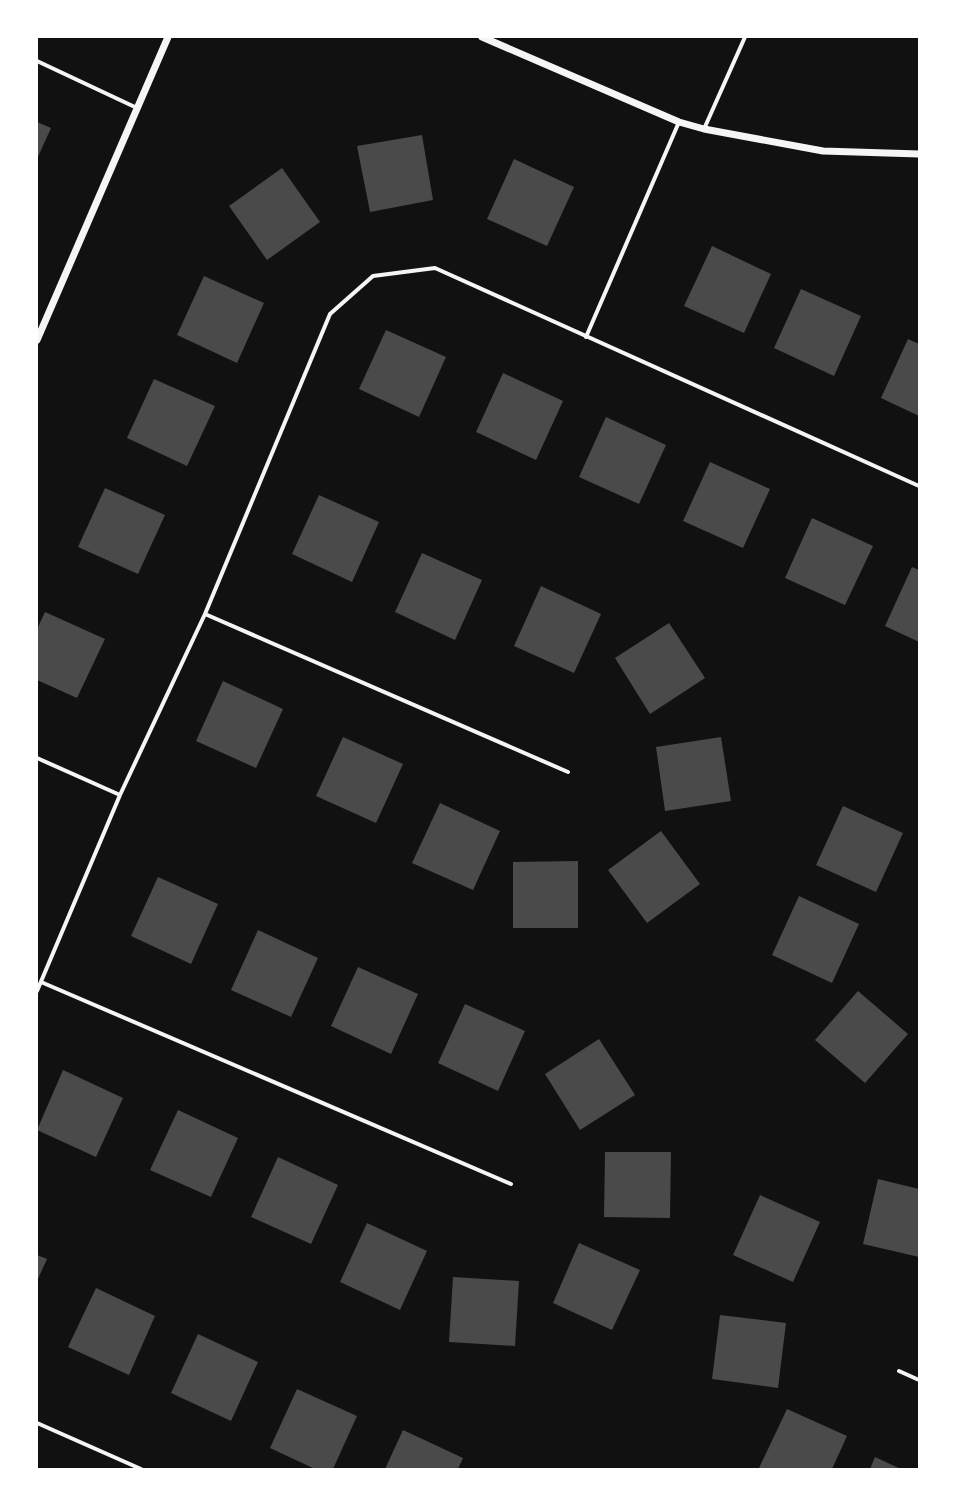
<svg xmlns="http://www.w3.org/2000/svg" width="956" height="1506" viewBox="0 0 956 1506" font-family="'Golos Text',sans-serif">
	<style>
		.building { fill: #4a4a4a }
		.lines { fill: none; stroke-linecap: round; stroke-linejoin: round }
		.minor { stroke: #f5f5f5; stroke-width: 4 }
		.tertiary { stroke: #f5f5f5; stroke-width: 7 }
	</style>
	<rect width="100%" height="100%" fill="#111"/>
	<path class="building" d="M 37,122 L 51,128 L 37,159 Z
		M 422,135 L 433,200 L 370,212 L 357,146 Z
		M 514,159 L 574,187 L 547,246 L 487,219 Z
		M 282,168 L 320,222 L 267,260 L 229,206 Z
		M 712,246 L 771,274 L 744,333 L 684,306 Z
		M 204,276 L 264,303 L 237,363 L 177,335 Z
		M 801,289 L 861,316 L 834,376 L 774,348 Z
		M 386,330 L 446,357 L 419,417 L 359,389 Z
		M 908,339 L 919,344 L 919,416 L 881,398 Z
		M 503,373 L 563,401 L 536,460 L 476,432 Z
		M 154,379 L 215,406 L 187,466 L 127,438 Z
		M 606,417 L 666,445 L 639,504 L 579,477 Z
		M 710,462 L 770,489 L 743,548 L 683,521 Z
		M 105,488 L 165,515 L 138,574 L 78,547 Z
		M 319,495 L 379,522 L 352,582 L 292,554 Z
		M 812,518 L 873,546 L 845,605 L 785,578 Z
		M 422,553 L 482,580 L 455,640 L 395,612 Z
		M 912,567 L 919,570 L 919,642 L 885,626 Z
		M 541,586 L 601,614 L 574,673 L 514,646 Z
		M 45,612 L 105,639 L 77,698 L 37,680 L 37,629 Z
		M 669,623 L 705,678 L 650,714 L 615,658 Z
		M 223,681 L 283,709 L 256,768 L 196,741 Z
		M 343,737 L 403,764 L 376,823 L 316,796 Z
		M 721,737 L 731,801 L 665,811 L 656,747 Z
		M 440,803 L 500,831 L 473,890 L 412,863 Z
		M 843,806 L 903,833 L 876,892 L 816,865 Z
		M 661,831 L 700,884 L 647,923 L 608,870 Z
		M 578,861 L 578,928 L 513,928 L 513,862 Z
		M 158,877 L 218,904 L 191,964 L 131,936 Z
		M 799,896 L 859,924 L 832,983 L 772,955 Z
		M 258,930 L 318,958 L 291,1017 L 231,990 Z
		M 358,967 L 418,994 L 391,1054 L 331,1026 Z
		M 858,991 L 908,1034 L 865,1083 L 815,1040 Z
		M 465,1004 L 525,1031 L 498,1091 L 438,1063 Z
		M 599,1039 L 635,1095 L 580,1130 L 545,1074 Z
		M 63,1070 L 123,1098 L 96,1157 L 37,1130 Z
		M 178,1110 L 238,1138 L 211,1197 L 150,1170 Z
		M 605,1152 L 671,1152 L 670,1218 L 604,1217 Z
		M 278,1157 L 338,1185 L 311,1244 L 251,1217 Z
		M 878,1179 L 919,1189 L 919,1257 L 863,1244 Z
		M 760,1195 L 820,1222 L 793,1282 L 733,1255 Z
		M 367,1223 L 427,1251 L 400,1310 L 340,1282 Z
		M 579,1243 L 640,1270 L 612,1330 L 553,1303 Z
		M 37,1255 L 47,1259 L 37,1281 Z
		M 453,1277 L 519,1281 L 515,1346 L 449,1342 Z
		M 96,1288 L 155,1316 L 129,1375 L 68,1347 Z
		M 720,1315 L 786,1323 L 778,1388 L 712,1379 Z
		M 198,1334 L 258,1362 L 231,1421 L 171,1393 Z
		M 297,1389 L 357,1416 L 333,1469 L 315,1469 L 270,1448 Z
		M 787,1409 L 847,1436 L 832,1469 L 759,1468 Z
		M 403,1430 L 463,1458 L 458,1469 L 385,1469 Z
		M 875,1457 L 901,1469 L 870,1469 Z"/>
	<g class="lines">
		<path class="minor" d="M 37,61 L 137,108
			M 704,129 L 745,37
			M 586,337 L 679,122
			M 205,614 L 568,772
			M 37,758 L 120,795
			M 41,982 L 511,1184
			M 37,991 L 120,795 L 205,614 L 330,314 L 373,276 L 435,268 L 919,486
			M 899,1371 L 919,1380
			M 37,1423 L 141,1469"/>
		<path class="tertiary" d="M 482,37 L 679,122 L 704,129 L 823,151 L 919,154
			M 37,340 L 168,37"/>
	</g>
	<rect width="956" height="1506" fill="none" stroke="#ffffff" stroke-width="76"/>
</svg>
